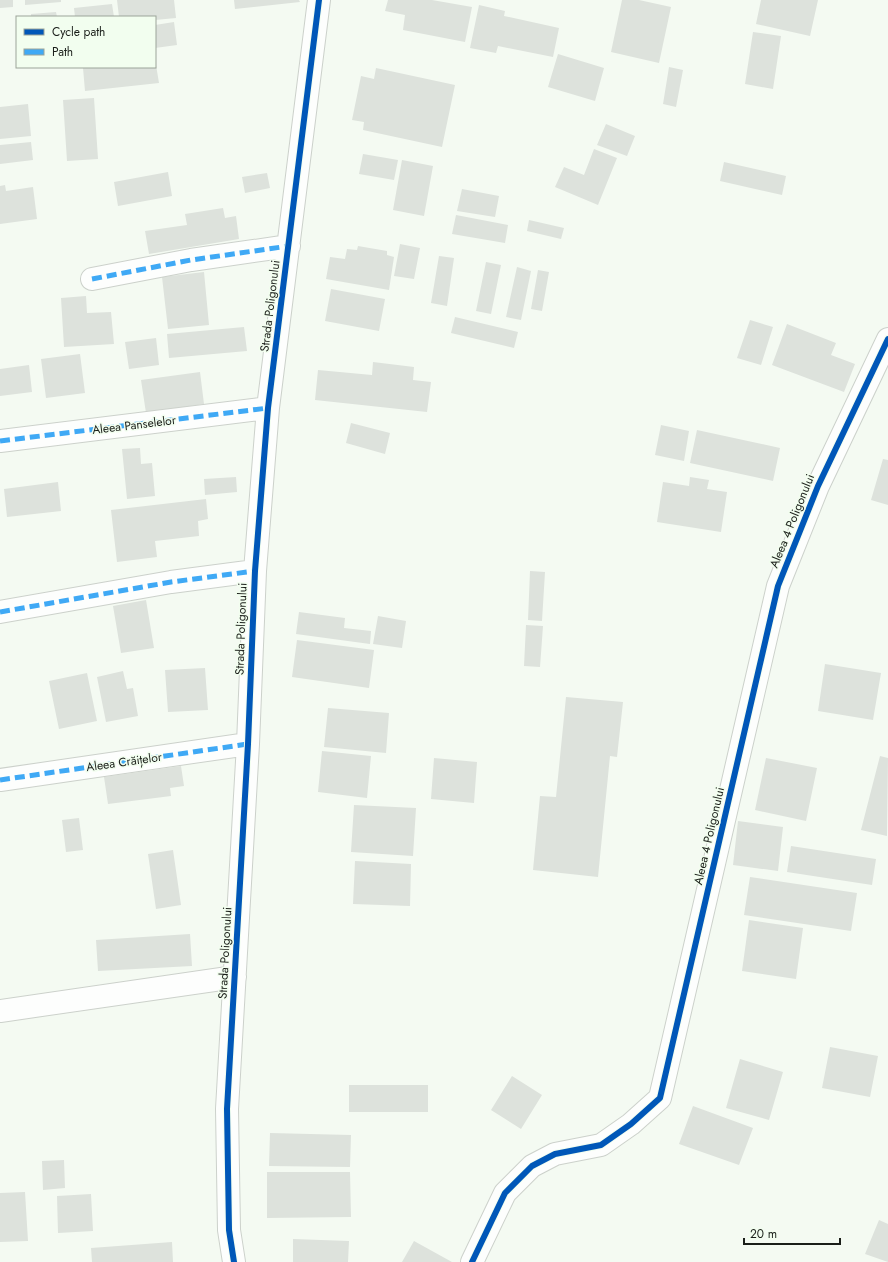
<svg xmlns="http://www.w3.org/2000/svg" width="888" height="1262" viewBox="0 0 888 1262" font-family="Jost,sans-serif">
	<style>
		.building { fill: #dde2dc }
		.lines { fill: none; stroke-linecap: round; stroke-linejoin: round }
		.minor-casing { stroke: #ccd1cb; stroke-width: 24 }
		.minor { stroke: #fdfefd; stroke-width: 22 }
		.quiet { stroke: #3fa9f5; stroke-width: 5; stroke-dasharray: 10 5; stroke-linecap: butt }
		.cycleway-casing { stroke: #f2feef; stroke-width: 8 }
		.cycleway { stroke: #0057b8; stroke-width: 6 }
		.labels { text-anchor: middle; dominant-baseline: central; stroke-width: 3; stroke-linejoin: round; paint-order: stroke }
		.street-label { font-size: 12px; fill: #1a1e19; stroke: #f2feef }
	</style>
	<rect width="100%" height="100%" fill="#f4faf2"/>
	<path class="building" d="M 0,0 L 13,0 L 13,7 L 0,8 Z
		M 25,0 L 61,0 L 61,2 L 25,5 Z
		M 117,0 L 174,0 L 176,18 L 155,20 L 155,17 L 119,17 Z
		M 234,0 L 299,0 L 300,2 L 235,9 Z
		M 388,0 L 432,0 L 472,7 L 465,42 L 403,30 L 405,15 L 385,11 Z
		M 622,0 L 639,0 L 671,7 L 659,63 L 611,52 Z
		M 761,0 L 818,0 L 810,36 L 756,24 Z
		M 112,4 L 114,17 L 75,17 L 74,8 Z
		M 479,5 L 505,11 L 504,16 L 559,28 L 553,57 L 498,46 L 496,53 L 470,48 Z
		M 56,12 L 57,17 L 31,17 L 31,14 Z
		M 174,22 L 177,45 L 155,48 L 155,25 Z
		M 753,32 L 781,36 L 773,89 L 745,84 Z
		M 558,54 L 604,68 L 595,101 L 548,87 Z
		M 155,59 L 159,83 L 85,91 L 83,68 L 155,67 Z
		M 669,67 L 683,70 L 676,107 L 663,104 Z
		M 376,68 L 455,85 L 442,147 L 363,130 L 364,122 L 352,120 L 361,76 L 374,79 Z
		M 94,98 L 98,159 L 67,161 L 63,100 Z
		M 28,104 L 31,136 L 0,139 L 0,107 Z
		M 606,124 L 635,136 L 627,156 L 597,145 Z
		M 31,142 L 33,160 L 0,164 L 0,145 Z
		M 594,149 L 617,158 L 598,205 L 555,187 L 564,167 L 584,175 Z
		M 363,154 L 398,160 L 394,180 L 359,174 Z
		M 402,160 L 433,166 L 424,216 L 393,210 Z
		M 724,162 L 786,176 L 782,195 L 720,181 Z
		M 168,172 L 172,196 L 118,206 L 114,182 Z
		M 267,173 L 270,188 L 245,193 L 242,177 Z
		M 5,185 L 6,191 L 33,187 L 37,219 L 0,224 L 0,186 Z
		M 462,189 L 499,196 L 495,217 L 457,211 Z
		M 223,208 L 225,218 L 236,216 L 239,239 L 149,254 L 145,231 L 187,225 L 185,214 Z
		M 456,215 L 508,225 L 505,243 L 452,234 Z
		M 529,220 L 564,228 L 561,239 L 527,231 Z
		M 400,244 L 420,248 L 414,279 L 394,276 Z
		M 358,246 L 387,251 L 387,255 L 394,257 L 389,290 L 326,279 L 330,257 L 345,259 L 347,249 L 357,250 Z
		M 439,256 L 454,258 L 447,306 L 431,303 Z
		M 486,262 L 501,265 L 491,314 L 476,311 Z
		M 517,267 L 531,271 L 521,320 L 506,317 Z
		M 538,270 L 549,272 L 542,311 L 531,309 Z
		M 204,272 L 209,325 L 168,329 L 162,277 Z
		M 331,289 L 385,299 L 379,331 L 325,321 Z
		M 86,296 L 87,313 L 111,312 L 114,344 L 64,347 L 61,298 Z
		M 455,317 L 518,332 L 514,348 L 451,333 Z
		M 750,320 L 773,327 L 761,365 L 737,358 Z
		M 787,324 L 836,343 L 831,355 L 855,364 L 844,392 L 772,365 Z
		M 244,327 L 247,351 L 169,358 L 167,334 Z
		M 156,338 L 159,365 L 129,369 L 125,342 Z
		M 80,354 L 85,393 L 46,398 L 41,359 Z
		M 373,362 L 414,367 L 413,380 L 431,382 L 427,412 L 315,400 L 318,370 L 372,375 Z
		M 29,365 L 32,392 L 0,396 L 0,369 Z
		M 200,372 L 204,404 L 146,413 L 141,380 Z
		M 351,423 L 390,433 L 385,454 L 346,443 Z
		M 661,425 L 689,431 L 684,461 L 655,455 Z
		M 697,430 L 780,448 L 773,481 L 690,463 Z
		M 140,448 L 141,464 L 152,463 L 155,496 L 127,499 L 122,449 Z
		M 883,459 L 888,460 L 888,505 L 871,500 Z
		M 236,477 L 237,492 L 205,495 L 204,479 Z
		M 690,477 L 709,480 L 707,489 L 727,492 L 721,532 L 657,522 L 663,482 L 689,486 Z
		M 58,482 L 61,511 L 7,517 L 4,489 Z
		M 206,499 L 208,519 L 198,521 L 199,536 L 155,541 L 157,557 L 117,562 L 111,510 Z
		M 530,571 L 545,572 L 542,621 L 528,620 Z
		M 146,600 L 154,648 L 121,653 L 113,606 Z
		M 299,612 L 345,618 L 344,628 L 371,631 L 370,644 L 296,634 Z
		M 378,616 L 406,621 L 402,648 L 373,644 Z
		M 526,625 L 543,626 L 540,667 L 524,666 Z
		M 297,640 L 374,650 L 369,688 L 292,677 Z
		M 825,664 L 881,673 L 873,720 L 818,711 Z
		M 205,668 L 208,710 L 168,712 L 165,670 Z
		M 123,671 L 127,689 L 133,688 L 138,716 L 106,722 L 97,677 Z
		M 87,673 L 97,721 L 59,729 L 49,681 Z
		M 566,697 L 623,702 L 617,757 L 610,756 L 598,877 L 533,870 L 540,796 L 556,797 Z
		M 328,708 L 389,713 L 386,753 L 324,747 Z
		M 322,751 L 371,756 L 367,798 L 318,792 Z
		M 880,756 L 888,758 L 887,836 L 861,830 Z
		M 434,758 L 477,762 L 474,803 L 431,799 Z
		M 766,758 L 817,768 L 806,821 L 755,810 Z
		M 181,766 L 184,786 L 170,788 L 171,796 L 108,804 L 104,777 Z
		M 354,805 L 416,808 L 413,856 L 351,852 Z
		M 79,818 L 83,850 L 66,852 L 62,820 Z
		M 738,821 L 783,827 L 778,871 L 733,865 Z
		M 791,846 L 876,859 L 872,885 L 787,872 Z
		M 173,850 L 181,905 L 156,909 L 148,854 Z
		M 355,861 L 411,864 L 410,906 L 353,904 Z
		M 750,877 L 857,893 L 851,931 L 744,915 Z
		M 749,920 L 803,928 L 796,979 L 742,971 Z
		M 190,934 L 192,966 L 98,971 L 96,940 Z
		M 830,1047 L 878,1056 L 870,1097 L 822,1088 Z
		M 740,1059 L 783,1072 L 769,1120 L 726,1108 Z
		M 512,1076 L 542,1095 L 521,1129 L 491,1110 Z
		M 349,1085 L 428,1085 L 428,1112 L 349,1112 Z
		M 693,1106 L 753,1128 L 739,1165 L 679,1144 Z
		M 270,1133 L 351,1135 L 350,1167 L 269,1166 Z
		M 64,1160 L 65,1188 L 43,1190 L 42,1161 Z
		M 267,1172 L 350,1172 L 351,1217 L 267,1218 Z
		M 25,1192 L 28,1241 L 0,1242 L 0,1193 Z
		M 91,1194 L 93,1231 L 58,1233 L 57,1196 Z
		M 879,1220 L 888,1224 L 888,1262 L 865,1254 Z
		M 293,1239 L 349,1241 L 348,1262 L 293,1262 Z
		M 414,1241 L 452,1262 L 402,1262 Z
		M 172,1242 L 173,1262 L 92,1262 L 91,1248 Z"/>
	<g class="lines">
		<g class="minor-casing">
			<path id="minor" d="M 92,279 L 191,260 L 289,246
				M 0,441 L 268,408
				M 0,612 L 171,582 L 255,571
				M 0,780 L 248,744
				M 0,1011 L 235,977
				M 234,1262 L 229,1230 L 227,1109 L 248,744 L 255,571 L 268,408 L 319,0
				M 472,1262 L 505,1193 L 532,1166 L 555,1154 L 601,1145 L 631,1124 L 660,1098 L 778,586 L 818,486 L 888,339"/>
		</g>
		<use href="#minor" class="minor"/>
		<path class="quiet" d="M 92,279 L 191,260 L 289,246
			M 0,441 L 268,408
			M 0,612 L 171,582 L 255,571
			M 0,780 L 248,744"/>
		<g class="cycleway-casing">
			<path id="cycleway" d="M 234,1262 L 229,1230 L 227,1109 L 248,744 L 255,571 L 268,408 L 319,0
				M 472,1262 L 505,1193 L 532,1166 L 555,1154 L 601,1145 L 631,1124 L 660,1098 L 778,586 L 818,486 L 888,339"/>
		</g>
		<use href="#cycleway" class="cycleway"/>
	</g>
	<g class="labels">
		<g class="street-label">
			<text transform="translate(270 306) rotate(-83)">Strada Poligonului</text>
			<text transform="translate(134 425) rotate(-7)">Aleea Panselelor</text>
			<text transform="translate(792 521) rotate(-68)">Aleea 4 Poligonului</text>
			<text transform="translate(241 629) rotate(-88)">Strada Poligonului</text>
			<text transform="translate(124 762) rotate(-8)">Aleea Crăițelor</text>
			<text transform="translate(709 836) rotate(-77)">Aleea 4 Poligonului</text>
			<text transform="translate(225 953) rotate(-87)">Strada Poligonului</text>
		</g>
	</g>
	<rect x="16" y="16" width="140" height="52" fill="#f2feef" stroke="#9ca499"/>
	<rect x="24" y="29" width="20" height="6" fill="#0057b8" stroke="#9ca499"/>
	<text x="52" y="36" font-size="12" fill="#1a1e19">Cycle path</text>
	<rect x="24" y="49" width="20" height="6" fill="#3fa9f5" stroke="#9ca499"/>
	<text x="52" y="56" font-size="12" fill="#1a1e19">Path</text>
	<path d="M744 1238v6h96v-6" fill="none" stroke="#1a1e19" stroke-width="2"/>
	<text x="750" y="1238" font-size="12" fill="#1a1e19" stroke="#f2feef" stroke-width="3" paint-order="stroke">20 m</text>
</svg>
